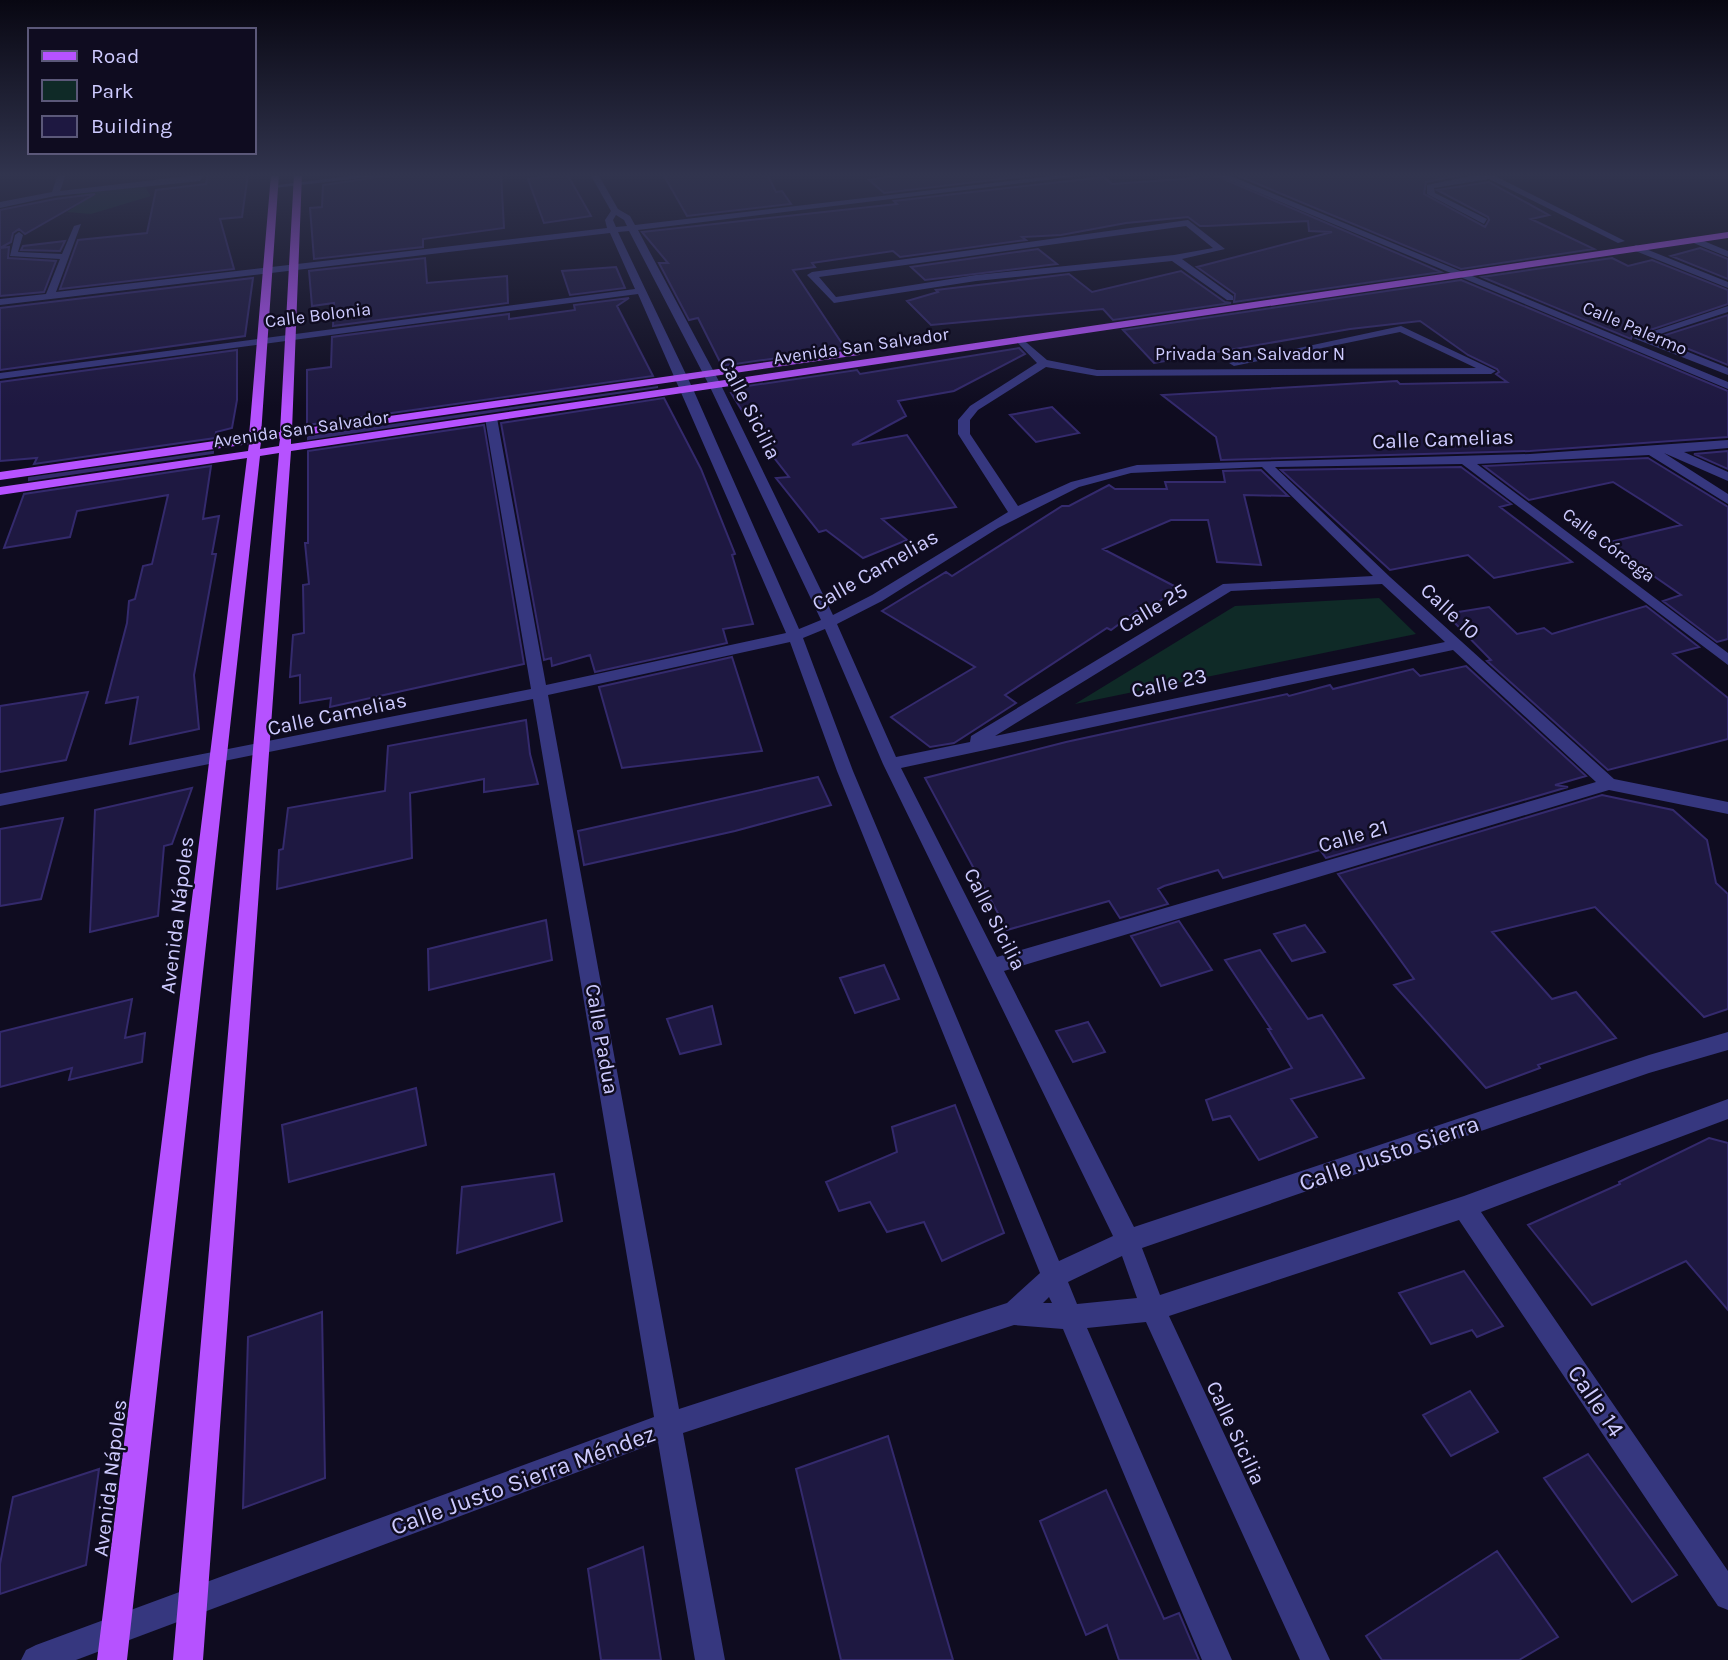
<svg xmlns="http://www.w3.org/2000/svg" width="1728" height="1660" viewBox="0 0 1728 1660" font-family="Karla,sans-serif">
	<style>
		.green { fill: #0f2a27 }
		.building { fill: #1e1841; stroke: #342a6d; stroke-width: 2 }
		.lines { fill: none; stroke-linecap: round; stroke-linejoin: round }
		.minor { fill: #36377f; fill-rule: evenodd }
		.major { fill: #b652ff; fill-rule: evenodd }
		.labels { text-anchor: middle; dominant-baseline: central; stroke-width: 5; stroke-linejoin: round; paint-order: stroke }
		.far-street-label { font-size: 18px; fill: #cecbff; stroke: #0f0c20 }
		.street-label { font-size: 21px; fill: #cecbff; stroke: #0f0c20 }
		.near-street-label { font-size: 24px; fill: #cecbff; stroke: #0f0c20 }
	</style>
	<rect width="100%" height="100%" fill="#0f0c20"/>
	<path class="green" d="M 145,187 L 151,196 L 91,214 L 67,212 L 91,196 L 66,193 Z
		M 1379,598 L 1416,634 L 1075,704 L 1235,606 Z"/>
	<path class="building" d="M 208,174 L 248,174 L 242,217 L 220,219 L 234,269 L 60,289 L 78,240 L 147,233 L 156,190 L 206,184 Z
		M 398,174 L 501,174 L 504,228 L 423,239 L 423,247 L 314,259 L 310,208 L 322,207 L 323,185 Z
		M 567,174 L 591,216 L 544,223 L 528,179 Z
		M 663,174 L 767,174 L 776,192 L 782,191 L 791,204 L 687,216 Z
		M 906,174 L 1044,174 L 884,193 L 869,180 Z
		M 1190,174 L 1212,174 L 1441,272 L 1234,302 L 1235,294 L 1197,267 L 1332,232 L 1309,231 L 1308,221 L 1207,226 L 1200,226 L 1188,217 L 1126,223 L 1061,235 L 1022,237 L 1026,240 L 900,257 L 893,251 L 812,263 L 815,267 L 793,270 L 845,348 L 722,366 L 698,318 L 689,320 L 659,263 L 668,263 L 642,232 L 897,204 L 894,201 L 1104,177 L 1112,184 L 1196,178 Z
		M 1234,174 L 1466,174 L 1426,182 L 1424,194 L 1485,227 L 1489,220 L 1488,217 L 1437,190 L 1489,182 L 1549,215 L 1531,219 L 1594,249 L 1461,269 Z
		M 95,194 L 25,234 L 19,229 L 13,233 L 11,242 L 0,248 L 9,247 L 8,258 L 56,261 L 44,292 L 0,296 L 0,210 L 55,199 Z
		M 65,241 L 60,251 L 21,250 L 23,246 Z
		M 1700,248 L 1728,259 L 1728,279 L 1671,256 Z
		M 1038,249 L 1057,264 L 925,280 L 911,267 Z
		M 425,258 L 427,283 L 507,276 L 508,303 L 333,326 L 334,303 L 312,306 L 309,271 Z
		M 1612,258 L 1628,266 L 1652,260 L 1728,290 L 1728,304 L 1632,336 L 1631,339 L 1482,277 Z
		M 616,267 L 625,288 L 570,295 L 562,271 Z
		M 1181,271 L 1225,302 L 1231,303 L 1113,320 L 1103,309 L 931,325 L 907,301 L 938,292 L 936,290 L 1069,274 L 1092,292 Z
		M 253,278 L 245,336 L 0,370 L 0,308 Z
		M 1461,280 L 1728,391 L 1728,437 L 1530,451 L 1221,460 L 1216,437 L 1162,395 L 1397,381 L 1400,384 L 1507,382 L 1496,374 L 1499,372 L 1497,369 L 1468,355 L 1420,321 L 1350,329 L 1154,363 L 1123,330 Z
		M 629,298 L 617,306 L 653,376 L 307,425 L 307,370 L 331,367 L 332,337 L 509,314 L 509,319 L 575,310 L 574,305 Z
		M 1728,315 L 1728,365 L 1659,337 Z
		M 1019,348 L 1025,354 L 954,391 L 898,401 L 906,416 L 852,445 L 907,435 L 956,507 L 882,519 L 907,540 L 863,558 L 826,530 L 819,532 L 776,478 L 789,477 L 761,441 L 731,393 L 736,392 L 734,388 L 857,370 L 860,374 Z
		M 237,350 L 237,400 L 232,428 L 216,432 L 215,438 L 34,464 L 37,458 L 0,461 L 0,382 Z
		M 658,387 L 308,439 L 308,437 Z
		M 664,398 L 701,469 L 735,554 L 732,555 L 753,624 L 723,629 L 727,643 L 595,672 L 590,655 L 552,666 L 551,658 L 544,660 L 501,423 Z
		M 1052,407 L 1079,433 L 1036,442 L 1010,415 Z
		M 484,425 L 524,664 L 330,707 L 331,698 L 300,703 L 300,675 L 290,677 L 293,635 L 304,633 L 303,585 L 309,584 L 305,543 L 308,543 L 308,451 Z
		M 1728,451 L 1728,469 L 1694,454 Z
		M 213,452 L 213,453 L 29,480 L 29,478 Z
		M 1648,458 L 1728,507 L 1728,639 L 1717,642 L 1663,601 L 1681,595 L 1606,543 L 1681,525 L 1613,482 L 1529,500 L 1484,466 Z
		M 211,466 L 203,519 L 219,516 L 212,554 L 216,554 L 194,675 L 199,729 L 130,744 L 138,697 L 106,703 L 127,623 L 129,601 L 135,599 L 143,566 L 152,564 L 168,495 L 77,511 L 70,537 L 4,548 L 24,494 Z
		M 1461,467 L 1511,504 L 1500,507 L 1572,562 L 1494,578 L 1468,555 L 1390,570 L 1281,470 Z
		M 1261,470 L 1288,496 L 1244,495 L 1261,565 L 1217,562 L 1208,520 L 1171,520 L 1103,549 L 1178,588 L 1143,613 L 1138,610 L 1111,630 L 1107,628 L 1005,695 L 1016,703 L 954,743 L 930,747 L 891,717 L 975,667 L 882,611 L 946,572 L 952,576 L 1062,506 L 1069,506 L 1109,485 L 1115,489 L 1167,489 L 1165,482 L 1225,482 L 1223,471 Z
		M 1646,606 L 1699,647 L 1673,654 L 1728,698 L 1728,739 L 1608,770 L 1487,661 L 1491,660 L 1446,614 L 1489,607 L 1517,634 L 1544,628 L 1552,634 Z
		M 732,657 L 762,751 L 622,768 L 599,687 Z
		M 1466,666 L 1586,776 L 1555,785 L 1568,787 L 1326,858 L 1320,850 L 1223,878 L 1218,870 L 1164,886 L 1158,889 L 1168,904 L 1120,918 L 1109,901 L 1007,930 L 925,778 L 1066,742 L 1287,694 L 1289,696 L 1330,685 L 1333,689 L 1413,669 L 1420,676 Z
		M 88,692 L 66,760 L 0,772 L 0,706 Z
		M 526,720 L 530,754 L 538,784 L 484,792 L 484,779 L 410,793 L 412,858 L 277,889 L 279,850 L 283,849 L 288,808 L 385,791 L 388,746 Z
		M 818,777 L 831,805 L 735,831 L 584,865 L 578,831 Z
		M 192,788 L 172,844 L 164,846 L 158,916 L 90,932 L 95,810 Z
		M 1602,795 L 1673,810 L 1707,840 L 1716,883 L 1728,894 L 1728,1009 L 1704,1017 L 1595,907 L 1492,932 L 1552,999 L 1576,992 L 1616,1038 L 1538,1065 L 1540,1068 L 1486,1088 L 1394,985 L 1414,979 L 1338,874 Z
		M 63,818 L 41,899 L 0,906 L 0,829 Z
		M 546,920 L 552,960 L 429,990 L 428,949 Z
		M 1179,921 L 1212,970 L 1161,986 L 1131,936 Z
		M 1305,925 L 1325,952 L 1292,961 L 1274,934 Z
		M 1260,950 L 1308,1019 L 1322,1015 L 1364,1078 L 1291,1099 L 1317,1137 L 1259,1160 L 1230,1116 L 1213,1120 L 1206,1100 L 1292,1068 L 1268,1029 L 1271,1029 L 1225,960 Z
		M 884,965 L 899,999 L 855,1013 L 840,978 Z
		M 132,999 L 125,1038 L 145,1033 L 142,1062 L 69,1080 L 72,1068 L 0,1087 L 0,1032 Z
		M 712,1006 L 721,1044 L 680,1054 L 667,1019 Z
		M 1088,1022 L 1105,1052 L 1073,1062 L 1056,1031 Z
		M 416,1088 L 426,1145 L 289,1182 L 282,1125 Z
		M 955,1105 L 1004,1233 L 942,1261 L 924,1222 L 887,1232 L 870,1202 L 839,1211 L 826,1182 L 897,1152 L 892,1127 Z
		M 1709,1138 L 1728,1143 L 1728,1310 L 1686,1261 L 1592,1305 L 1528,1225 L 1620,1184 L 1619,1182 Z
		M 554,1174 L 562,1221 L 457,1253 L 462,1187 Z
		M 1464,1271 L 1503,1326 L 1477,1337 L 1472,1330 L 1431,1344 L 1399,1293 Z
		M 322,1312 L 325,1478 L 243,1508 L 248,1337 Z
		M 1470,1391 L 1498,1432 L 1451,1456 L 1423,1415 Z
		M 888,1436 L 953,1660 L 841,1660 L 796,1469 Z
		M 1588,1454 L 1677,1575 L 1632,1602 L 1544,1478 Z
		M 99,1469 L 86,1565 L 0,1594 L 0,1564 L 13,1497 Z
		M 1106,1490 L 1164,1619 L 1179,1613 L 1199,1660 L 1119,1660 L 1107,1625 L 1086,1635 L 1040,1521 Z
		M 643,1547 L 661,1660 L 601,1660 L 588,1569 Z
		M 1497,1551 L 1558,1637 L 1519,1660 L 1382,1660 L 1366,1636 Z"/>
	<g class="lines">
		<path class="minor" d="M 58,174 L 66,174 L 60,191 L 205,174 L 200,181 L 55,196 L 0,208 L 0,202 L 52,192 Z
			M 366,174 L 396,174 L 274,188 L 270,186 Z
			M 590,174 L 598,174 L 618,209 L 630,216 L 635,225 L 1069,174 L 1096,174 L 638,230 L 721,385 L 833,615 L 872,595 L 1008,512 L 958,434 L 958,420 L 970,406 L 1037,363 L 1015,340 L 1020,337 L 1047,360 L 1097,370 L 1476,368 L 1400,332 L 1234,366 L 1229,363 L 1401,326 L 1496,371 L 1491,374 L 1097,376 L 1046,367 L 978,410 L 970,420 L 970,434 L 1018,506 L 1071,482 L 1137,465 L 1530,454 L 1728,440 L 1728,448 L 1684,452 L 1728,472 L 1728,481 L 1664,453 L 1728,494 L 1728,504 L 1649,455 L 1477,464 L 1728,653 L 1728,665 L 1462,464 L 1275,467 L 1390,577 L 1614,779 L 1728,802 L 1728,814 L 1609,790 L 1004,971 L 1134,1227 L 1649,1055 L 1728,1032 L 1728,1050 L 1649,1073 L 1142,1248 L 1160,1295 L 1464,1196 L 1728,1099 L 1728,1119 L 1481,1212 L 1728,1571 L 1728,1610 L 1718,1606 L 1459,1220 L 1169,1316 L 1330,1660 L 1300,1660 L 1146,1322 L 1087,1328 L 1232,1660 L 1202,1660 L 1063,1329 L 1014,1325 L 683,1433 L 725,1660 L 695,1660 L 658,1442 L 76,1660 L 21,1660 L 26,1650 L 36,1645 L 654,1417 L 533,699 L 0,806 L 0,794 L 531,689 L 485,418 L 491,415 L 497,418 L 546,685 L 786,633 L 638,294 L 0,379 L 0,373 L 635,289 L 610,233 L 0,305 L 0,299 L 46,294 L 60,259 L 10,256 L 15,235 L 19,232 L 23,235 L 18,252 L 62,254 L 74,226 L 81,224 L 56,292 L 607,228 L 605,220 L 611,211 ZM 616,215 L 624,220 L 627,226 L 616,227 L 613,220 ZM 629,231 L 709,385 L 821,620 L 799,629 L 693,389 L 618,232 ZM 1262,467 L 1373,576 L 1223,584 L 971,736 L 970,742 L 896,757 L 837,624 L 882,601 L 998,528 L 1079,487 L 1131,473 ZM 1382,584 L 1445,642 L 995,736 L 1231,591 ZM 825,629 L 883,764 L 1113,1236 L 1059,1261 L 853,771 L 803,638 ZM 790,642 L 837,771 L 1040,1273 L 1007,1303 L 679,1409 L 548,695 ZM 1453,650 L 1596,782 L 997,957 L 901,768 ZM 1122,1256 L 1137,1298 L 1077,1304 L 1068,1282 ZM 1049,1297 L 1052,1303 L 1043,1303 Z
			M 1214,174 L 1226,174 L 1728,382 L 1728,389 Z
			M 1480,174 L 1491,174 L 1625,241 L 1618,243 L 1489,179 L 1434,188 L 1435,193 L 1487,219 L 1484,224 L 1427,194 L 1427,185 Z
			M 1188,220 L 1225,249 L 1182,259 L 1233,296 L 1233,300 L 1227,300 L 1172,261 L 976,281 L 834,303 L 807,275 L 812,272 ZM 1186,226 L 1213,248 L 1174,255 L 976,275 L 836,297 L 819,277 Z
			M 1694,237 L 1728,251 L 1728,257 L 1691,242 L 1691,238 Z
			M 1636,245 L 1728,282 L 1728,288 L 1633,250 L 1631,248 Z
			M 1728,306 L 1728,312 L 1651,337 L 1728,368 L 1728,375 L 1633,338 Z"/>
		<path class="major" d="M 271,174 L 279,174 L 261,435 L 280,432 L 294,174 L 302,174 L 292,430 L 859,349 L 864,352 L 859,355 L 291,437 L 291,444 L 1728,232 L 1728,238 L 291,451 L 203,1660 L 173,1660 L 279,453 L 260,456 L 127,1660 L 97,1660 L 247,458 L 0,495 L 0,487 L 248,451 L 249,444 L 0,480 L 0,472 L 249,436 ZM 280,439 L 279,446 L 260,449 L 261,442 Z"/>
	</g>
	<linearGradient id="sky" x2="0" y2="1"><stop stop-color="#080712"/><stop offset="0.43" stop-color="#31344e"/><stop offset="1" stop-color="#31344e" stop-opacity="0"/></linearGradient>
	<rect width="1728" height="407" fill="url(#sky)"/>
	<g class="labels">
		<g class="far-street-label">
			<text transform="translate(318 315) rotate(-7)">Calle Bolonia</text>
			<text transform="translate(1635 328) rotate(23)">Calle Palermo</text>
			<text transform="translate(861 346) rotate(-8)">Avenida San Salvador</text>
			<text x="1250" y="354">Privada San Salvador N</text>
			<text transform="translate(301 429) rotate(-8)">Avenida San Salvador</text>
			<text transform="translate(1609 545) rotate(37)">Calle Córcega</text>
		</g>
		<g class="street-label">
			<text transform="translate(750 408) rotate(63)">Calle Sicilia</text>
			<text transform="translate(1443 439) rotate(-2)">Calle Camelias</text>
			<text transform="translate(875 570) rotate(-30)">Calle Camelias</text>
			<text transform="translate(1153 608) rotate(-31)">Calle 25</text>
			<text transform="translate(1450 611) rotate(43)">Calle 10</text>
			<text transform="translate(1169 683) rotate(-12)">Calle 23</text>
			<text transform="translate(337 714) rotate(-12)">Calle Camelias</text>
			<text transform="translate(1353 836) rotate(-16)">Calle 21</text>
			<text transform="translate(177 915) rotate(-83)">Avenida Nápoles</text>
			<text transform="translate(995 919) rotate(63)">Calle Sicilia</text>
			<text transform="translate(602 1039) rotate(80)">Calle Padua</text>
			<text transform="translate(1236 1433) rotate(65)">Calle Sicilia</text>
			<text transform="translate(110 1478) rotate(-83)">Avenida Nápoles</text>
		</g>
		<g class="near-street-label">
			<text transform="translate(1389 1153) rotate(-19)">Calle Justo Sierra</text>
			<text transform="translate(1596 1401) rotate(56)">Calle 14</text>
			<text transform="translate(523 1480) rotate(-20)">Calle Justo Sierra Méndez</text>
		</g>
	</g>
	<rect x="28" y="28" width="228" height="126" fill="#0f0c20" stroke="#5b5879" stroke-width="2"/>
	<rect x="42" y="51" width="35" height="10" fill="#b652ff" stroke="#5b5879" stroke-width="2"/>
	<text x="91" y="63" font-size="21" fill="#cecbff">Road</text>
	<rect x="42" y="80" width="35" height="21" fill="#0f2a27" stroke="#5b5879" stroke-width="2"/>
	<text x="91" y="98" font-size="21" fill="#cecbff">Park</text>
	<rect x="42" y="116" width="35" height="21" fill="#1e1841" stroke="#5b5879" stroke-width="2"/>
	<text x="91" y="133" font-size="21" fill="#cecbff">Building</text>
</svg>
